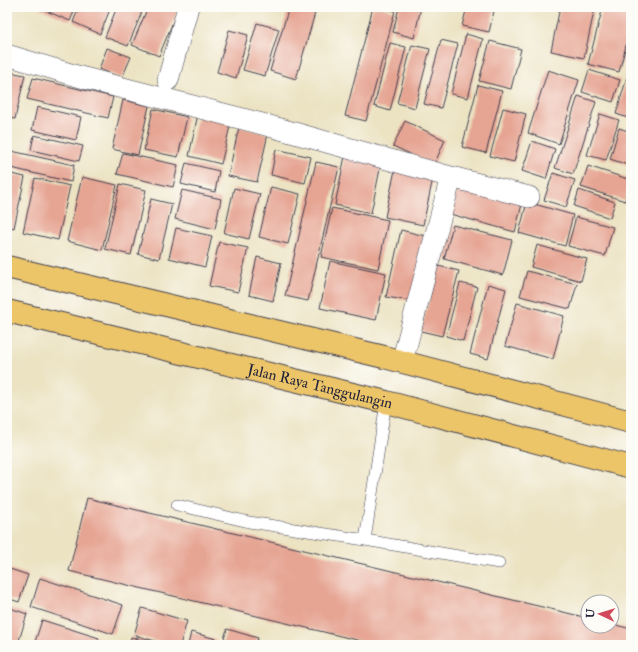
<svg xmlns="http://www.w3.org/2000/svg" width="638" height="652" viewBox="0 0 638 652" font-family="'IM FELL Double Pica',serif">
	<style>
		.building { fill: #e6a493 }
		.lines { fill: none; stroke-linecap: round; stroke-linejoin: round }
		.service-casing { stroke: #403f4f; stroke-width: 12 }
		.minor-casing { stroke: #403f4f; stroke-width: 22 }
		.trunk-casing { stroke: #403f4f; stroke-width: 24 }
		.service { stroke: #fff; stroke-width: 11 }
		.minor { stroke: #fff; stroke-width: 21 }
		.trunk { stroke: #edc569; stroke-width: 22 }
		.labels { text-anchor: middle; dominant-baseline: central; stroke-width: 3.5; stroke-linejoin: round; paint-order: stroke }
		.street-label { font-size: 15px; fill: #22223b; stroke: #fdfcf7 }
	</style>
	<rect width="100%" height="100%" fill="#fdfcf7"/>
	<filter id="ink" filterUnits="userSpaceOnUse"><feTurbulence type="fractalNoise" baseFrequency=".025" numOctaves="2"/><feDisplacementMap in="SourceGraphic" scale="8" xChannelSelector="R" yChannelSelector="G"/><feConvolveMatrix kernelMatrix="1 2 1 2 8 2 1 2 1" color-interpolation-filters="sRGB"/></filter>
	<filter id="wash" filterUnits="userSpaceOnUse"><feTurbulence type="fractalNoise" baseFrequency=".012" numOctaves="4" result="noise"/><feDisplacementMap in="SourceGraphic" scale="16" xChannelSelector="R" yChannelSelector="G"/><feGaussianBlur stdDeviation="0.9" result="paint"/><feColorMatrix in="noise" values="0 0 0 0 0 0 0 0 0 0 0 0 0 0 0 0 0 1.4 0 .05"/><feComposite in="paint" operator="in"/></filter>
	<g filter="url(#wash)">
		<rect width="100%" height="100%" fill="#ece3c3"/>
		<g id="blocks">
			<path class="building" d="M 37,7 L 76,7 L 70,21 Z
				M 79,7 L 111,7 L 100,34 L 73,22 Z
				M 117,7 L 144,7 L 128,46 L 105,37 Z
				M 148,7 L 179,7 L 159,56 L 132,45 Z
				M 289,7 L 294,7 L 315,13 L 296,79 L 270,71 Z
				M 373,7 L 381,7 L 395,11 L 366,121 L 345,116 Z
				M 399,7 L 421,7 L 414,38 L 393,32 Z
				M 467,7 L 495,7 L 489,32 L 462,26 Z
				M 560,7 L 595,7 L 584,58 L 551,51 Z
				M 603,7 L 631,7 L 631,27 L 619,72 L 588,64 Z
				M 257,23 L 279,29 L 265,76 L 243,70 Z
				M 229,30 L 248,35 L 236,78 L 217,72 Z
				M 466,34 L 483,39 L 468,98 L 451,94 Z
				M 441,40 L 458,44 L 441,108 L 424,104 Z
				M 490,41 L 521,49 L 511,89 L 479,81 Z
				M 390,43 L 406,47 L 390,111 L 374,106 Z
				M 412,45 L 430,49 L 415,108 L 397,103 Z
				M 107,48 L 131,57 L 122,78 L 99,69 Z
				M 548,70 L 579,80 L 559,144 L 528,133 Z
				M 589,70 L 620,80 L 613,102 L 582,92 Z
				M 9,72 L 25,75 L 15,119 L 7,117 L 7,81 Z
				M 627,77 L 631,78 L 631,119 L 616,114 Z
				M 33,78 L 113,97 L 108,118 L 27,99 Z
				M 478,85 L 502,91 L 486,153 L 462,147 Z
				M 578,96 L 596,102 L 573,174 L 555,168 Z
				M 123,100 L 149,106 L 138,155 L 112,149 Z
				M 37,107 L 81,117 L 76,140 L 32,130 Z
				M 503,108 L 526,114 L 514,162 L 490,156 Z
				M 153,109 L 187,117 L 178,157 L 144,150 Z
				M 198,114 L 231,122 L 221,164 L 189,156 Z
				M 600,114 L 619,120 L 606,160 L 587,155 Z
				M 405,121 L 445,140 L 434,165 L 393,146 Z
				M 239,127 L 268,134 L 257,182 L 228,176 Z
				M 619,128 L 631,132 L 631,166 L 610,159 Z
				M 34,135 L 83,146 L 79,161 L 31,150 Z
				M 532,141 L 555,149 L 546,179 L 522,171 Z
				M 276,149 L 311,157 L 305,183 L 271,175 Z
				M 7,150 L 74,165 L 71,182 L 7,167 Z
				M 123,153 L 178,165 L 173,187 L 117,174 Z
				M 345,156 L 381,164 L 371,213 L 335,205 Z
				M 316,162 L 339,167 L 308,301 L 285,296 Z
				M 186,163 L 219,171 L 215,192 L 181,184 Z
				M 588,166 L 631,180 L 625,201 L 581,187 Z
				M 395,170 L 433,178 L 423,225 L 385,217 Z
				M 7,173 L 25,177 L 14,228 L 7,226 Z
				M 553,173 L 575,180 L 566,207 L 544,200 Z
				M 82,177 L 117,185 L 102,250 L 67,241 Z
				M 35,178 L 70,186 L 58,240 L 23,232 Z
				M 459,182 L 523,200 L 515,232 L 450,214 Z
				M 120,184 L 146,190 L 131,255 L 105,249 Z
				M 271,187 L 300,194 L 288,244 L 259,237 Z
				M 234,188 L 260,194 L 249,239 L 224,233 Z
				M 182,190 L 221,199 L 215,229 L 175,219 Z
				M 579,190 L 615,202 L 610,218 L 574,206 Z
				M 151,199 L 172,204 L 159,259 L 138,254 Z
				M 527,202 L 573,215 L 565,246 L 519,233 Z
				M 332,208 L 388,220 L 378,269 L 321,257 Z
				M 576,217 L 613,227 L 605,256 L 568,246 Z
				M 453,225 L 512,240 L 503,275 L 444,259 Z
				M 176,228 L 212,236 L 205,267 L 169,258 Z
				M 401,230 L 425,236 L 411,301 L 386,297 Z
				M 219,242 L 248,248 L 238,292 L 209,286 Z
				M 537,245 L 587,259 L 581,281 L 531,267 Z
				M 257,257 L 281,263 L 273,301 L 249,295 Z
				M 330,261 L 386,273 L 376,320 L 320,308 Z
				M 438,266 L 459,271 L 442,336 L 421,331 Z
				M 527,271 L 577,284 L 570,309 L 520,296 Z
				M 460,283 L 477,287 L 463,341 L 446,336 Z
				M 488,284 L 506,289 L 488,359 L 470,354 Z
				M 517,303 L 564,316 L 553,359 L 505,346 Z
				M 87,498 L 588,618 L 588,626 L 612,626 L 612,624 L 631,629 L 629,645 L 378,645 L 69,571 Z
				M 7,568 L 28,575 L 19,602 L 7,598 Z
				M 40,578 L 123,605 L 113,634 L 31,607 Z
				M 7,607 L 27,614 L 18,644 L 7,640 Z
				M 142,608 L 187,621 L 180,645 L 169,645 L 134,635 Z
				M 42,620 L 99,638 L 97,645 L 34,645 Z
				M 227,629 L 258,638 L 256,645 L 222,645 Z
				M 191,632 L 216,639 L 214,645 L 188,645 Z
				M 131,637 L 159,645 L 129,645 Z"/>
		</g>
	</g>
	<g filter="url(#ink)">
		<use href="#blocks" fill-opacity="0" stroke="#403f4f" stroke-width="1"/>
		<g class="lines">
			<g class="service-casing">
				<path id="service" d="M 177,505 L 249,522 L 365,540 L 386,402
					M 365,540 L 499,563"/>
			</g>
			<g class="minor-casing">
				<path id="minor" d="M 7,55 L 84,78 L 266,125 L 451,177 L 529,197
					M 168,80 L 188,7
					M 402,362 L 451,177"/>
			</g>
			<g class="trunk-casing">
				<g id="trunk">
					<path d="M 7,267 L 384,357 L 631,422"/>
					<path id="s1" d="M 7,311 L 386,402 L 631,467"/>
				</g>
			</g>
			<use href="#service" class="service"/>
			<use href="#minor" class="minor"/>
			<use href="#trunk" class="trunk"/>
		</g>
	</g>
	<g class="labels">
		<g class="street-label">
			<text stroke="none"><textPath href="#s1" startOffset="322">Jalan Raya Tanggulangin</textPath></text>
		</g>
	</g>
	<rect width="638" height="652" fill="none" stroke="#fdfcf7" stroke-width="24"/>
	<g transform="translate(600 614) rotate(274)"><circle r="19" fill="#fdfcf7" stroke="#a5a5ac"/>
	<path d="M0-3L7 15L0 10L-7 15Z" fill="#d1495b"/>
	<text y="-6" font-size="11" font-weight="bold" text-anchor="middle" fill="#22223b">U</text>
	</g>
</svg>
